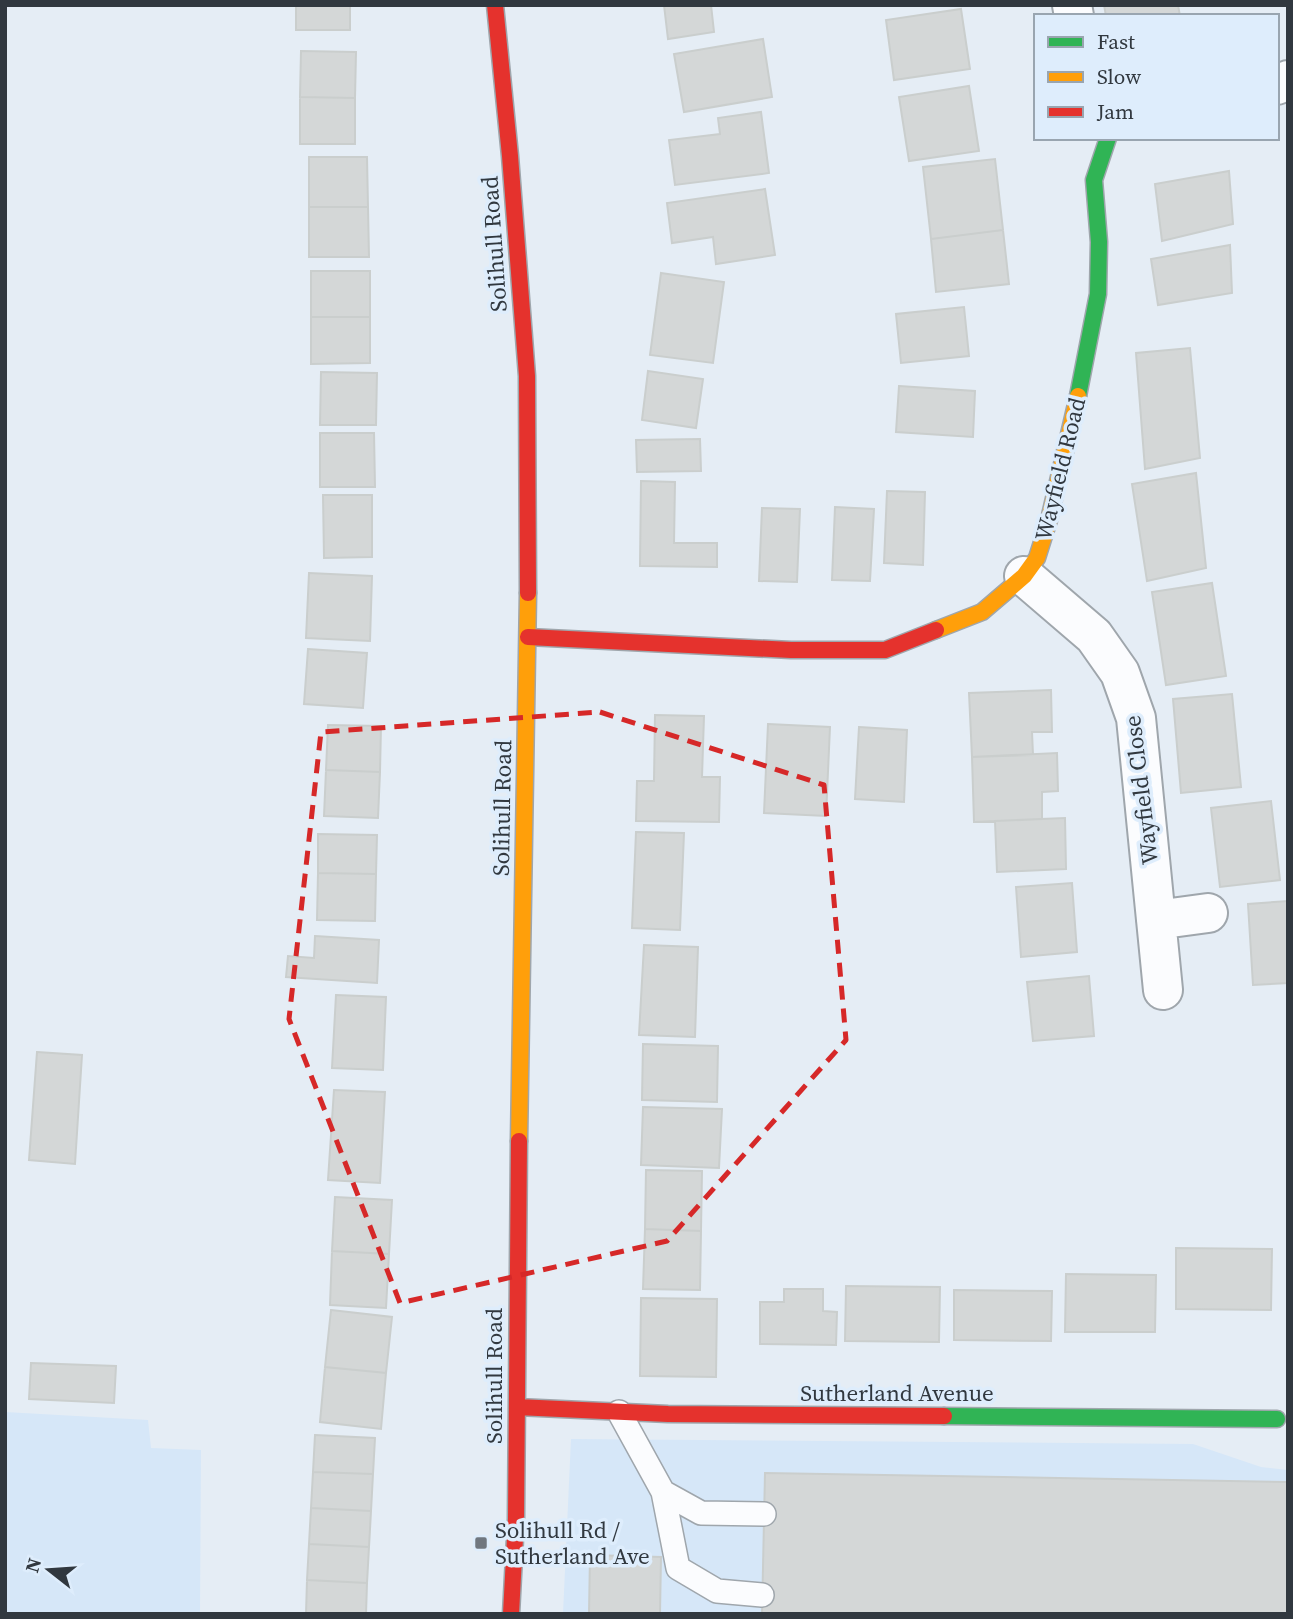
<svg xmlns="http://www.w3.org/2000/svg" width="1293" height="1619" viewBox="0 0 1293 1619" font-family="'Source Serif 4',serif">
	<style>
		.built { fill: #d6e7f8 }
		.building { fill: #d4d7d7; stroke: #cacecd; stroke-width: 2 }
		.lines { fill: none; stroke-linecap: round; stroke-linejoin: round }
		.lane-casing { stroke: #9fa6ac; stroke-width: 26 }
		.street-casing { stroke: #9fa6ac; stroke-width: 42 }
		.fast-casing { stroke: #9fa6ac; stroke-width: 19 }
		.slow-casing { stroke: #9fa6ac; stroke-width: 19 }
		.jam-casing { stroke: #9fa6ac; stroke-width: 19 }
		.lane { stroke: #fbfcfe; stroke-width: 23 }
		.street { stroke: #fbfcfe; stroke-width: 38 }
		.fast { stroke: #30b455; stroke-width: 16 }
		.slow { stroke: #ff9f0a; stroke-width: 16 }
		.jam { stroke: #e5322d; stroke-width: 16 }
		.marked { fill: none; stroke: #d62828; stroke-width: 5; stroke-dasharray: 14 9; stroke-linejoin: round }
		.poi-dot { fill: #70777f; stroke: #deedfc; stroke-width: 2.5 }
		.labels { text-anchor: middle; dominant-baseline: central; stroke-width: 7; stroke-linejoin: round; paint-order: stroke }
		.street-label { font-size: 23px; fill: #31383f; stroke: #deedfc }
		.poi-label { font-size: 23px; fill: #31383f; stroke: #deedfc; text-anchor: start }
	</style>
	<rect width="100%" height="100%" fill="#e5edf5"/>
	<path class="built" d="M 5,1412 L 148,1420 L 151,1448 L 201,1450 L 200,1614 L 5,1614 Z
		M 571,1439 L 1193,1444 L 1261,1467 L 1288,1470 L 1288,1614 L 563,1614 Z"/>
	<path class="building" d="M 296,5 L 350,5 L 350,30 L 296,30 Z
		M 664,5 L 711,5 L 714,32 L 668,39 Z
		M 1104,5 L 1178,5 L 1180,16 L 1106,16 Z
		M 961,9 L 970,69 L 894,80 L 886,20 Z
		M 763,39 L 772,97 L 684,112 L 674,54 Z
		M 301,51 L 356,52 L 355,98 L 300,97 Z
		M 969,86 L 979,151 L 909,161 L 899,97 Z
		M 300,97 L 355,98 L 355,144 L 300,144 Z
		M 761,112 L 769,173 L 675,185 L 669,140 L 720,134 L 718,118 Z
		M 309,157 L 367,157 L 368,207 L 309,207 Z
		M 995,159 L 1003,230 L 931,239 L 923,167 Z
		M 1229,171 L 1233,224 L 1162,241 L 1155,184 Z
		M 765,189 L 775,255 L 716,264 L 713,237 L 672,243 L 667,203 Z
		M 309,207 L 368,207 L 369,257 L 309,257 Z
		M 1003,230 L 1009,284 L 936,292 L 931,239 Z
		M 1230,245 L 1232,293 L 1158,305 L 1151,259 Z
		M 311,271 L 370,271 L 370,317 L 311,317 Z
		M 661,273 L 724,282 L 713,363 L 650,355 Z
		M 964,307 L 969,356 L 901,363 L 896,314 Z
		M 311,317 L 370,317 L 370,363 L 311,364 Z
		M 1190,348 L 1200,458 L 1145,469 L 1136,353 Z
		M 648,371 L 703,379 L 696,428 L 642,420 Z
		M 321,372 L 377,373 L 376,425 L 320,425 Z
		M 899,386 L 975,391 L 973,437 L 896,432 Z
		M 320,433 L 374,433 L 375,487 L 320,487 Z
		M 700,439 L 701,471 L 637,472 L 636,440 Z
		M 1196,473 L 1206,568 L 1147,581 L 1132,484 Z
		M 641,481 L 675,482 L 674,543 L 717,543 L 717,567 L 640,566 Z
		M 887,491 L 925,492 L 923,565 L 884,563 Z
		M 323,495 L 372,495 L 372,557 L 324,558 Z
		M 835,507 L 874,509 L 870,581 L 832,580 Z
		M 762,508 L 800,509 L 797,582 L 759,581 Z
		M 309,573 L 372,576 L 370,641 L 306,638 Z
		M 1212,583 L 1226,676 L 1166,685 L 1152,592 Z
		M 308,649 L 367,653 L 363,708 L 304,704 Z
		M 1051,690 L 1052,732 L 1032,732 L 1033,755 L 972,757 L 969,693 Z
		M 1232,694 L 1241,787 L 1181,793 L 1173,699 Z
		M 655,715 L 704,716 L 702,777 L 720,777 L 719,822 L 636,821 L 637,781 L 654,781 Z
		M 768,724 L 830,727 L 826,816 L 764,813 Z
		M 328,725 L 381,726 L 380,772 L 326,770 Z
		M 859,727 L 907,730 L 904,802 L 855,799 Z
		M 1057,753 L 1058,791 L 1042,792 L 1042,819 L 974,822 L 972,757 Z
		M 326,770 L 380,772 L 378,818 L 324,816 Z
		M 1271,801 L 1280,880 L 1220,887 L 1211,808 Z
		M 1065,818 L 1066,869 L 997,872 L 995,821 Z
		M 636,832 L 684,833 L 680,930 L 632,928 Z
		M 318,834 L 377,835 L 376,874 L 318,873 Z
		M 318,873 L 376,874 L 375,921 L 317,920 Z
		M 1072,883 L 1077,952 L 1021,957 L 1016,887 Z
		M 1288,901 L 1288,983 L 1253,985 L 1248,904 Z
		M 315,936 L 379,940 L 377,983 L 286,977 L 288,956 L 314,958 Z
		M 644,945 L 698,947 L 695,1037 L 639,1035 Z
		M 1089,976 L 1094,1036 L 1033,1041 L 1027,982 Z
		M 336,995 L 386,997 L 383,1070 L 332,1068 Z
		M 643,1044 L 718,1046 L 717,1102 L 642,1100 Z
		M 37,1052 L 82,1055 L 75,1164 L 29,1160 Z
		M 334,1090 L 385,1092 L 380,1183 L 328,1180 Z
		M 643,1107 L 722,1109 L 719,1168 L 641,1165 Z
		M 646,1170 L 702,1171 L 701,1231 L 645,1229 Z
		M 335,1197 L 392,1200 L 389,1254 L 332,1251 Z
		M 645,1229 L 701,1231 L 700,1290 L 643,1289 Z
		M 1176,1248 L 1272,1249 L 1271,1310 L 1176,1309 Z
		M 332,1251 L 389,1254 L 386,1308 L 330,1305 Z
		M 1066,1274 L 1156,1275 L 1155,1332 L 1065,1332 Z
		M 846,1286 L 940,1287 L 939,1342 L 845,1341 Z
		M 784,1289 L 823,1289 L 823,1311 L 837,1312 L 836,1345 L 760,1344 L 760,1302 L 784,1302 Z
		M 954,1290 L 1052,1291 L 1051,1341 L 954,1340 Z
		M 641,1298 L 717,1299 L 716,1377 L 640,1376 Z
		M 331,1310 L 392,1317 L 386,1373 L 325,1367 Z
		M 31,1363 L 116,1366 L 114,1403 L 29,1399 Z
		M 325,1367 L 386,1373 L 381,1429 L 320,1422 Z
		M 315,1435 L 375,1438 L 373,1474 L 313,1472 Z
		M 313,1472 L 373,1474 L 371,1511 L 311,1508 Z
		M 765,1473 L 1288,1482 L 1288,1614 L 762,1614 Z
		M 311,1508 L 371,1511 L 369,1547 L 309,1544 Z
		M 309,1544 L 369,1547 L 367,1583 L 307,1580 Z
		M 590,1555 L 661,1557 L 660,1614 L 589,1614 Z
		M 307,1580 L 367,1583 L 366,1614 L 306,1614 Z"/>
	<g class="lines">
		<g class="lane-casing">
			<path id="lane" d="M 619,1412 L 663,1492 L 678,1568 L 717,1591 L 762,1595
				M 663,1492 L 701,1513 L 764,1514"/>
		</g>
		<g class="street-casing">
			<path id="street" d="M 1072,5 L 1074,16
				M 1277,85 L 1288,80
				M 1024,576 L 1094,636 L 1120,673 L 1136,718 L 1163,990
				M 1156,920 L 1208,913"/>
		</g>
		<g class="fast-casing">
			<path id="fast" d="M 1078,396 L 1098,294 L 1099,242 L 1094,180 L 1108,138
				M 944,1416 L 1277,1419"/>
		</g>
		<g class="slow-casing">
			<path id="slow" d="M 936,630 L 982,612 L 1024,576 L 1037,558 L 1049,520 L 1078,396
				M 519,1141 L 528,593"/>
		</g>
		<g class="jam-casing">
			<path id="jam" d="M 495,5 L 510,156 L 527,376 L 528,593
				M 528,637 L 791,650 L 885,650 L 936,630
				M 517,1407 L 668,1414 L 944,1416
				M 511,1614 L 516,1519 L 519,1141"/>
		</g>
		<use href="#lane" class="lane"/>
		<use href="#street" class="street"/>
		<use href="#fast" class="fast"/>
		<use href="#slow" class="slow"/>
		<use href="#jam" class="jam"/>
	</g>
	<path class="marked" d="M 600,712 L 824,785 L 846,1040 L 667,1241 L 400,1303 L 289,1019 L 321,732 Z"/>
	<rect class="poi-dot" x="474" y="1536" width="14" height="14" rx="3.5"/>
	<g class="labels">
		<g class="street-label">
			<text transform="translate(494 244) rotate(-94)">Solihull Road</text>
			<text transform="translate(1060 469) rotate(-76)">Wayfield Road</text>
			<text transform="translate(1141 790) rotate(-97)">Wayfield Close</text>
			<text transform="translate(502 808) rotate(-89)">Solihull Road</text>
			<text transform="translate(494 1376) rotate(-90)">Solihull Road</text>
			<text x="897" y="1393">Sutherland Avenue</text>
		</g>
		<g class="poi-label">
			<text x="495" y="1530">Solihull Rd /<tspan x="495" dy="26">Sutherland Ave</tspan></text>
		</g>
	</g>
	<rect width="1293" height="1619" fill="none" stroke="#31383f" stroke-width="14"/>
	<rect x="1034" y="14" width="245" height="126" fill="#deedfc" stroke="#99a5b0" stroke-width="2"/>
	<rect x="1048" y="37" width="35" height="10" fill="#30b455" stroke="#99a5b0" stroke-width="2"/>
	<text x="1097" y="49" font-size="21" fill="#31383f">Fast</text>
	<rect x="1048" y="72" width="35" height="10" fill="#ff9f0a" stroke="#99a5b0" stroke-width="2"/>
	<text x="1097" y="84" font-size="21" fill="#31383f">Slow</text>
	<rect x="1048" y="107" width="35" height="10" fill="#e5322d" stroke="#99a5b0" stroke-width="2"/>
	<text x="1097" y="119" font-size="21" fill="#31383f">Jam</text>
	<g transform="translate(49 1570) rotate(287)" stroke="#deedfc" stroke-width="5" paint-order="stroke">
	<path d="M0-5L12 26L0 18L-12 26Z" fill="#31383f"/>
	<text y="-10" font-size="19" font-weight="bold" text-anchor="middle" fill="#31383f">N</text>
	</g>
</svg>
